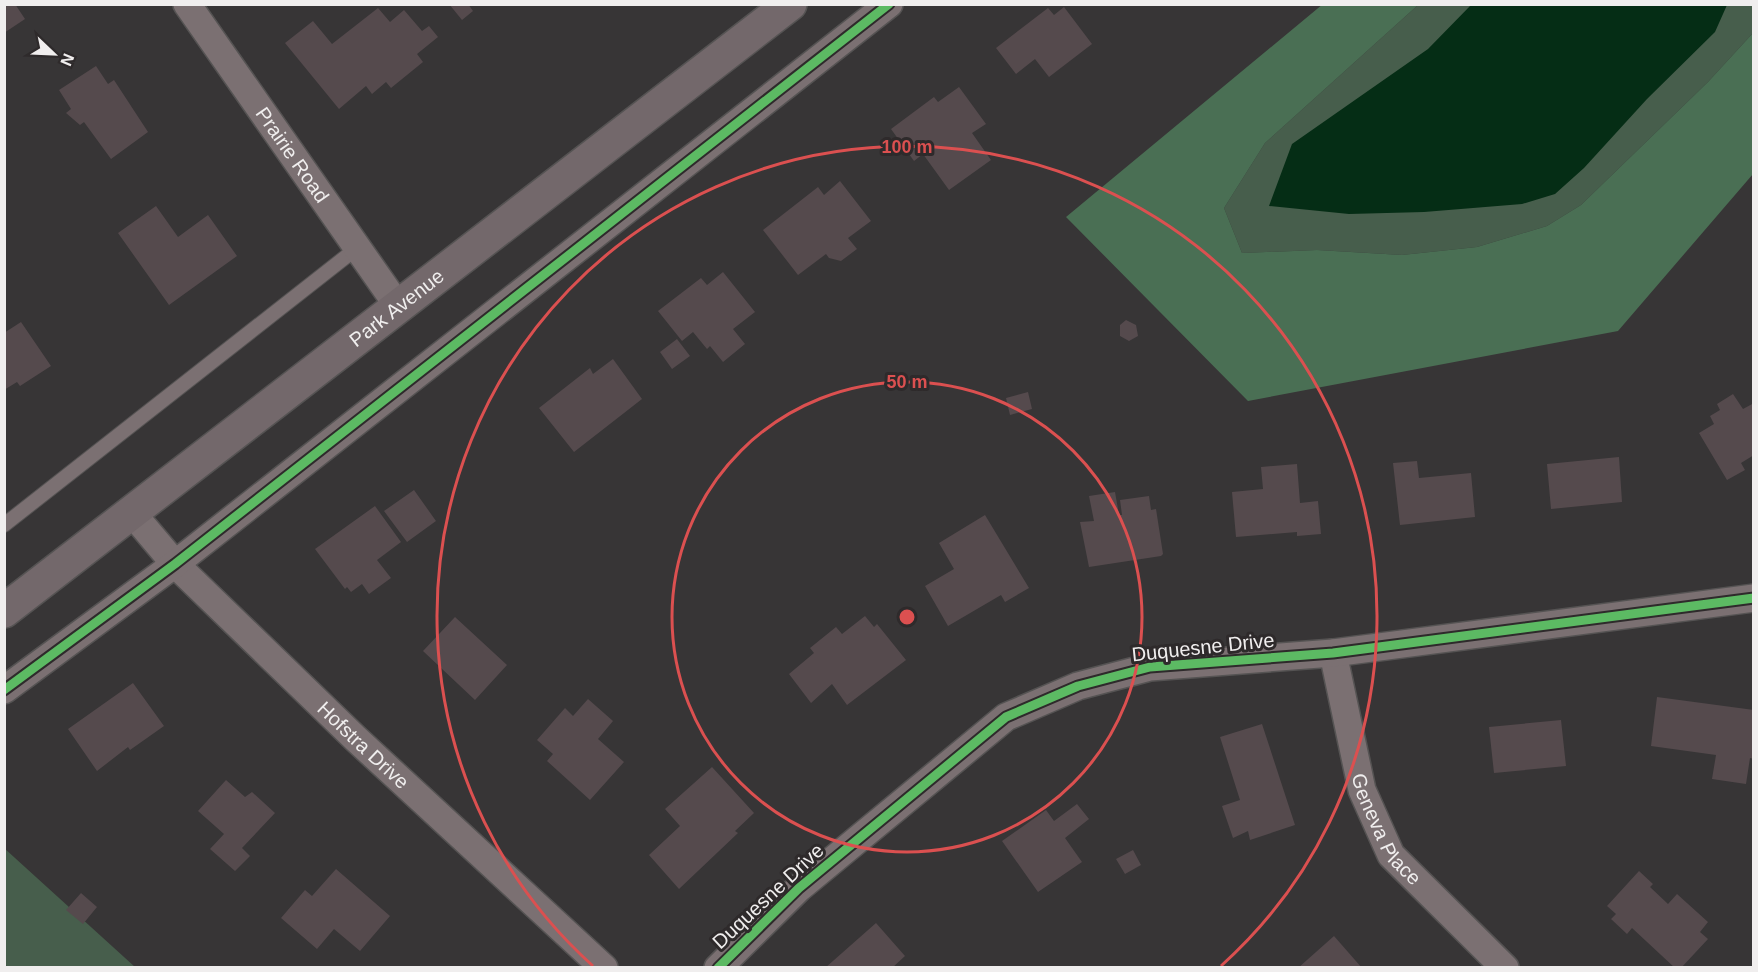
<svg xmlns="http://www.w3.org/2000/svg" width="1758" height="972" viewBox="0 0 1758 972" font-family="Helvetica,sans-serif">
	<style>
		.green { fill: #475e4c }
		.forest { fill: #4a6f54 }
		.water { fill: #052d15 }
		.building { fill: #554a4d }
		.lines { fill: none; stroke-linecap: round; stroke-linejoin: round }
		.lane-casing { stroke: #555353; stroke-width: 16 }
		.street-casing { stroke: #555353; stroke-width: 30 }
		.secondary-casing { stroke: #555353; stroke-width: 36 }
		.lane { stroke: #7b7072; stroke-width: 14 }
		.street { stroke: #7b7072; stroke-width: 27 }
		.secondary { stroke: #73686b; stroke-width: 33 }
		.cycleway-casing { stroke: #2e2a2b; stroke-width: 13 }
		.cycleway { stroke: #5cba63; stroke-width: 9 }
		.ring { fill: none; stroke: #db5050; stroke-width: 3 }
		.labels { text-anchor: middle; dominant-baseline: central; stroke-width: 6; stroke-linejoin: round; paint-order: stroke }
		.street-label { font-size: 20px; fill: #f0eeee; stroke: #2e2a2b }
		.centre { fill: #db5050; stroke: #2e2a2b; stroke-width: 3 }
		.ring-label { font-size: 18px; text-anchor: middle; font-weight: bold; fill: #db5050; stroke: #2e2a2b; stroke-width: 6; stroke-linejoin: round; paint-order: stroke }
	</style>
	<rect width="100%" height="100%" fill="#373536"/>
	<path class="green" d="M 1418,5 L 1753,5 L 1753,33 L 1708,82 L 1581,205 L 1547,226 L 1477,247 L 1402,255 L 1317,250 L 1242,253 L 1224,208 L 1265,143 Z
		M 4,848 L 135,967 L 8,968 L 5,964 Z"/>
	<path class="forest" d="M 1323,4 L 1418,5 L 1265,143 L 1224,208 L 1242,253 L 1317,250 L 1402,255 L 1477,247 L 1547,226 L 1581,205 L 1708,82 L 1753,33 L 1753,174 L 1618,331 L 1248,401 L 1066,217 Z"/>
	<path class="water" d="M 1471,5 L 1727,5 L 1715,32 L 1647,99 L 1584,168 L 1555,194 L 1522,204 L 1424,212 L 1349,214 L 1269,206 L 1292,144 L 1428,49 Z"/>
	<path class="building" d="M 4,4 L 15,4 L 25,19 L 4,33 Z
		M 449,4 L 468,4 L 473,11 L 462,20 Z
		M 1064,7 L 1092,44 L 1049,77 L 1035,59 L 1016,74 L 996,48 L 1048,8 L 1054,15 Z
		M 378,8 L 390,22 L 404,10 L 422,31 L 429,26 L 438,37 L 417,54 L 423,62 L 391,88 L 386,82 L 372,94 L 366,86 L 339,109 L 285,43 L 313,21 L 332,44 Z
		M 96,66 L 108,84 L 114,80 L 148,132 L 111,159 L 84,122 L 80,125 L 66,113 L 71,109 L 59,90 Z
		M 959,87 L 986,124 L 972,133 L 991,160 L 949,190 L 923,154 L 914,161 L 891,129 L 934,97 L 938,102 Z
		M 840,181 L 871,221 L 848,238 L 857,249 L 841,261 L 829,258 L 826,254 L 798,275 L 763,230 L 818,187 L 824,195 Z
		M 156,206 L 178,237 L 208,215 L 237,256 L 169,305 L 118,233 Z
		M 723,272 L 755,312 L 733,329 L 745,344 L 723,362 L 710,346 L 707,349 L 693,332 L 682,341 L 658,311 L 701,278 L 707,285 Z
		M 1126,320 L 1136,325 L 1138,336 L 1129,341 L 1120,336 L 1120,325 Z
		M 21,322 L 51,366 L 20,386 L 17,382 L 4,390 L 4,333 Z
		M 677,339 L 690,356 L 672,369 L 660,352 Z
		M 613,359 L 642,399 L 574,452 L 539,408 L 590,368 L 593,374 Z
		M 1028,392 L 1032,409 L 1010,415 L 1006,398 Z
		M 1733,394 L 1743,409 L 1754,403 L 1754,455 L 1741,463 L 1745,470 L 1727,480 L 1699,433 L 1714,424 L 1710,416 L 1720,410 L 1717,404 Z
		M 1619,457 L 1622,502 L 1551,509 L 1547,464 Z
		M 1417,461 L 1419,478 L 1471,473 L 1475,517 L 1400,525 L 1393,463 Z
		M 1297,464 L 1300,503 L 1318,501 L 1321,534 L 1297,536 L 1297,532 L 1236,537 L 1232,492 L 1263,489 L 1261,467 Z
		M 414,490 L 436,521 L 407,542 L 384,511 Z
		M 1115,492 L 1119,515 L 1122,515 L 1120,500 L 1149,496 L 1151,510 L 1156,509 L 1163,554 L 1161,556 L 1089,567 L 1080,522 L 1094,521 L 1089,496 Z
		M 375,506 L 401,542 L 377,560 L 391,578 L 369,594 L 362,584 L 351,592 L 347,587 L 345,589 L 315,549 Z
		M 985,515 L 1029,588 L 1005,602 L 1001,595 L 948,626 L 925,586 L 954,569 L 939,543 Z
		M 865,616 L 874,627 L 877,624 L 906,660 L 847,705 L 832,684 L 811,703 L 789,674 L 814,653 L 810,648 L 836,627 L 842,634 Z
		M 455,617 L 507,665 L 475,700 L 423,651 Z
		M 133,683 L 164,726 L 130,750 L 128,747 L 97,771 L 68,729 Z
		M 1657,697 L 1754,710 L 1754,759 L 1750,758 L 1746,784 L 1712,779 L 1716,755 L 1651,746 Z
		M 588,699 L 613,721 L 598,739 L 624,762 L 590,800 L 547,761 L 553,754 L 537,740 L 565,708 L 573,716 Z
		M 1561,720 L 1566,766 L 1494,773 L 1489,727 Z
		M 1262,724 L 1295,825 L 1250,840 L 1248,831 L 1233,838 L 1222,806 L 1240,800 L 1220,737 Z
		M 712,767 L 754,813 L 735,831 L 738,833 L 679,889 L 649,855 L 680,826 L 665,809 Z
		M 226,780 L 245,797 L 252,792 L 275,813 L 242,848 L 250,856 L 235,871 L 210,849 L 224,834 L 198,811 Z
		M 1077,804 L 1089,819 L 1065,838 L 1082,862 L 1038,892 L 1002,841 L 1046,810 L 1054,821 Z
		M 1133,850 L 1141,865 L 1125,874 L 1116,859 Z
		M 336,869 L 390,916 L 360,951 L 334,929 L 317,949 L 281,918 L 305,890 L 312,896 Z
		M 1639,871 L 1653,884 L 1650,887 L 1668,904 L 1677,894 L 1708,922 L 1700,932 L 1708,939 L 1681,968 L 1675,968 L 1632,928 L 1627,934 L 1611,919 L 1616,914 L 1607,906 Z
		M 81,893 L 97,907 L 83,924 L 66,910 Z
		M 876,923 L 905,956 L 892,968 L 825,968 Z
		M 1334,936 L 1362,968 L 1298,968 Z"/>
	<g class="lines">
		<g class="lane-casing">
			<path id="lane" d="M 4,525 L 357,248"/>
		</g>
		<g class="street-casing">
			<g id="street">
				<path id="s1" d="M 187,4 L 398,306"/>
				<path id="s2" d="M 132,513 L 175,564 L 355,738 L 604,968"/>
				<path id="s3" d="M 1333,653 L 1362,790 L 1391,855 L 1505,968"/>
				<path d="M 4,690 L 175,564 L 889,4"/>
				<path d="M 718,968 L 799,888 L 1006,717 L 1078,686 L 1150,667 L 1333,653 L 1754,598"/>
			</g>
		</g>
		<g class="secondary-casing">
			<g id="secondary">
				<path id="s4" d="M 4,611 L 790,4"/>
			</g>
		</g>
		<use href="#lane" class="lane"/>
		<use href="#street" class="street"/>
		<use href="#secondary" class="secondary"/>
		<g class="cycleway-casing">
			<path id="cycleway" d="M 4,690 L 175,564 L 889,4
				M 718,968 L 799,888 L 1006,717 L 1078,686 L 1150,667 L 1333,653 L 1754,598"/>
		</g>
		<use href="#cycleway" class="cycleway"/>
	</g>
	<g class="ring">
		<circle cx="907" cy="617" r="235"/>
		<path d="M593 966A470 470 0 1 1 1221 966"/>
	</g>
	<g class="labels">
		<g class="street-label">
			<text stroke="none"><textPath href="#s1" startOffset="184">Prairie Road</textPath></text>
			<text stroke="none"><textPath href="#s4" startOffset="496">Park Avenue</textPath></text>
			<text transform="translate(1203 647) rotate(-6)">Duquesne Drive</text>
			<text stroke="none"><textPath href="#s2" startOffset="328">Hofstra Drive</textPath></text>
			<text stroke="none"><textPath href="#s3" startOffset="186">Geneva Place</textPath></text>
			<text transform="translate(768 896) rotate(-43)">Duquesne Drive</text>
		</g>
	</g>
	<circle cx="907" cy="617" r="9" class="centre"/>
	<g class="ring-label">
		<text x="907" y="153">100 m</text>
		<text x="907" y="388">50 m</text>
	</g>
	<rect width="1758" height="972" fill="none" stroke="#f0eeee" stroke-width="12"/>
	<g transform="translate(54 54) rotate(113)" stroke="#2e2a2b" stroke-width="4.5" paint-order="stroke">
	<path d="M0-4.5L10 22L0 15L-10 22Z" fill="#f0eeee"/>
	<text y="-9" font-size="16" font-weight="bold" text-anchor="middle" fill="#f0eeee">N</text>
	</g>
</svg>
